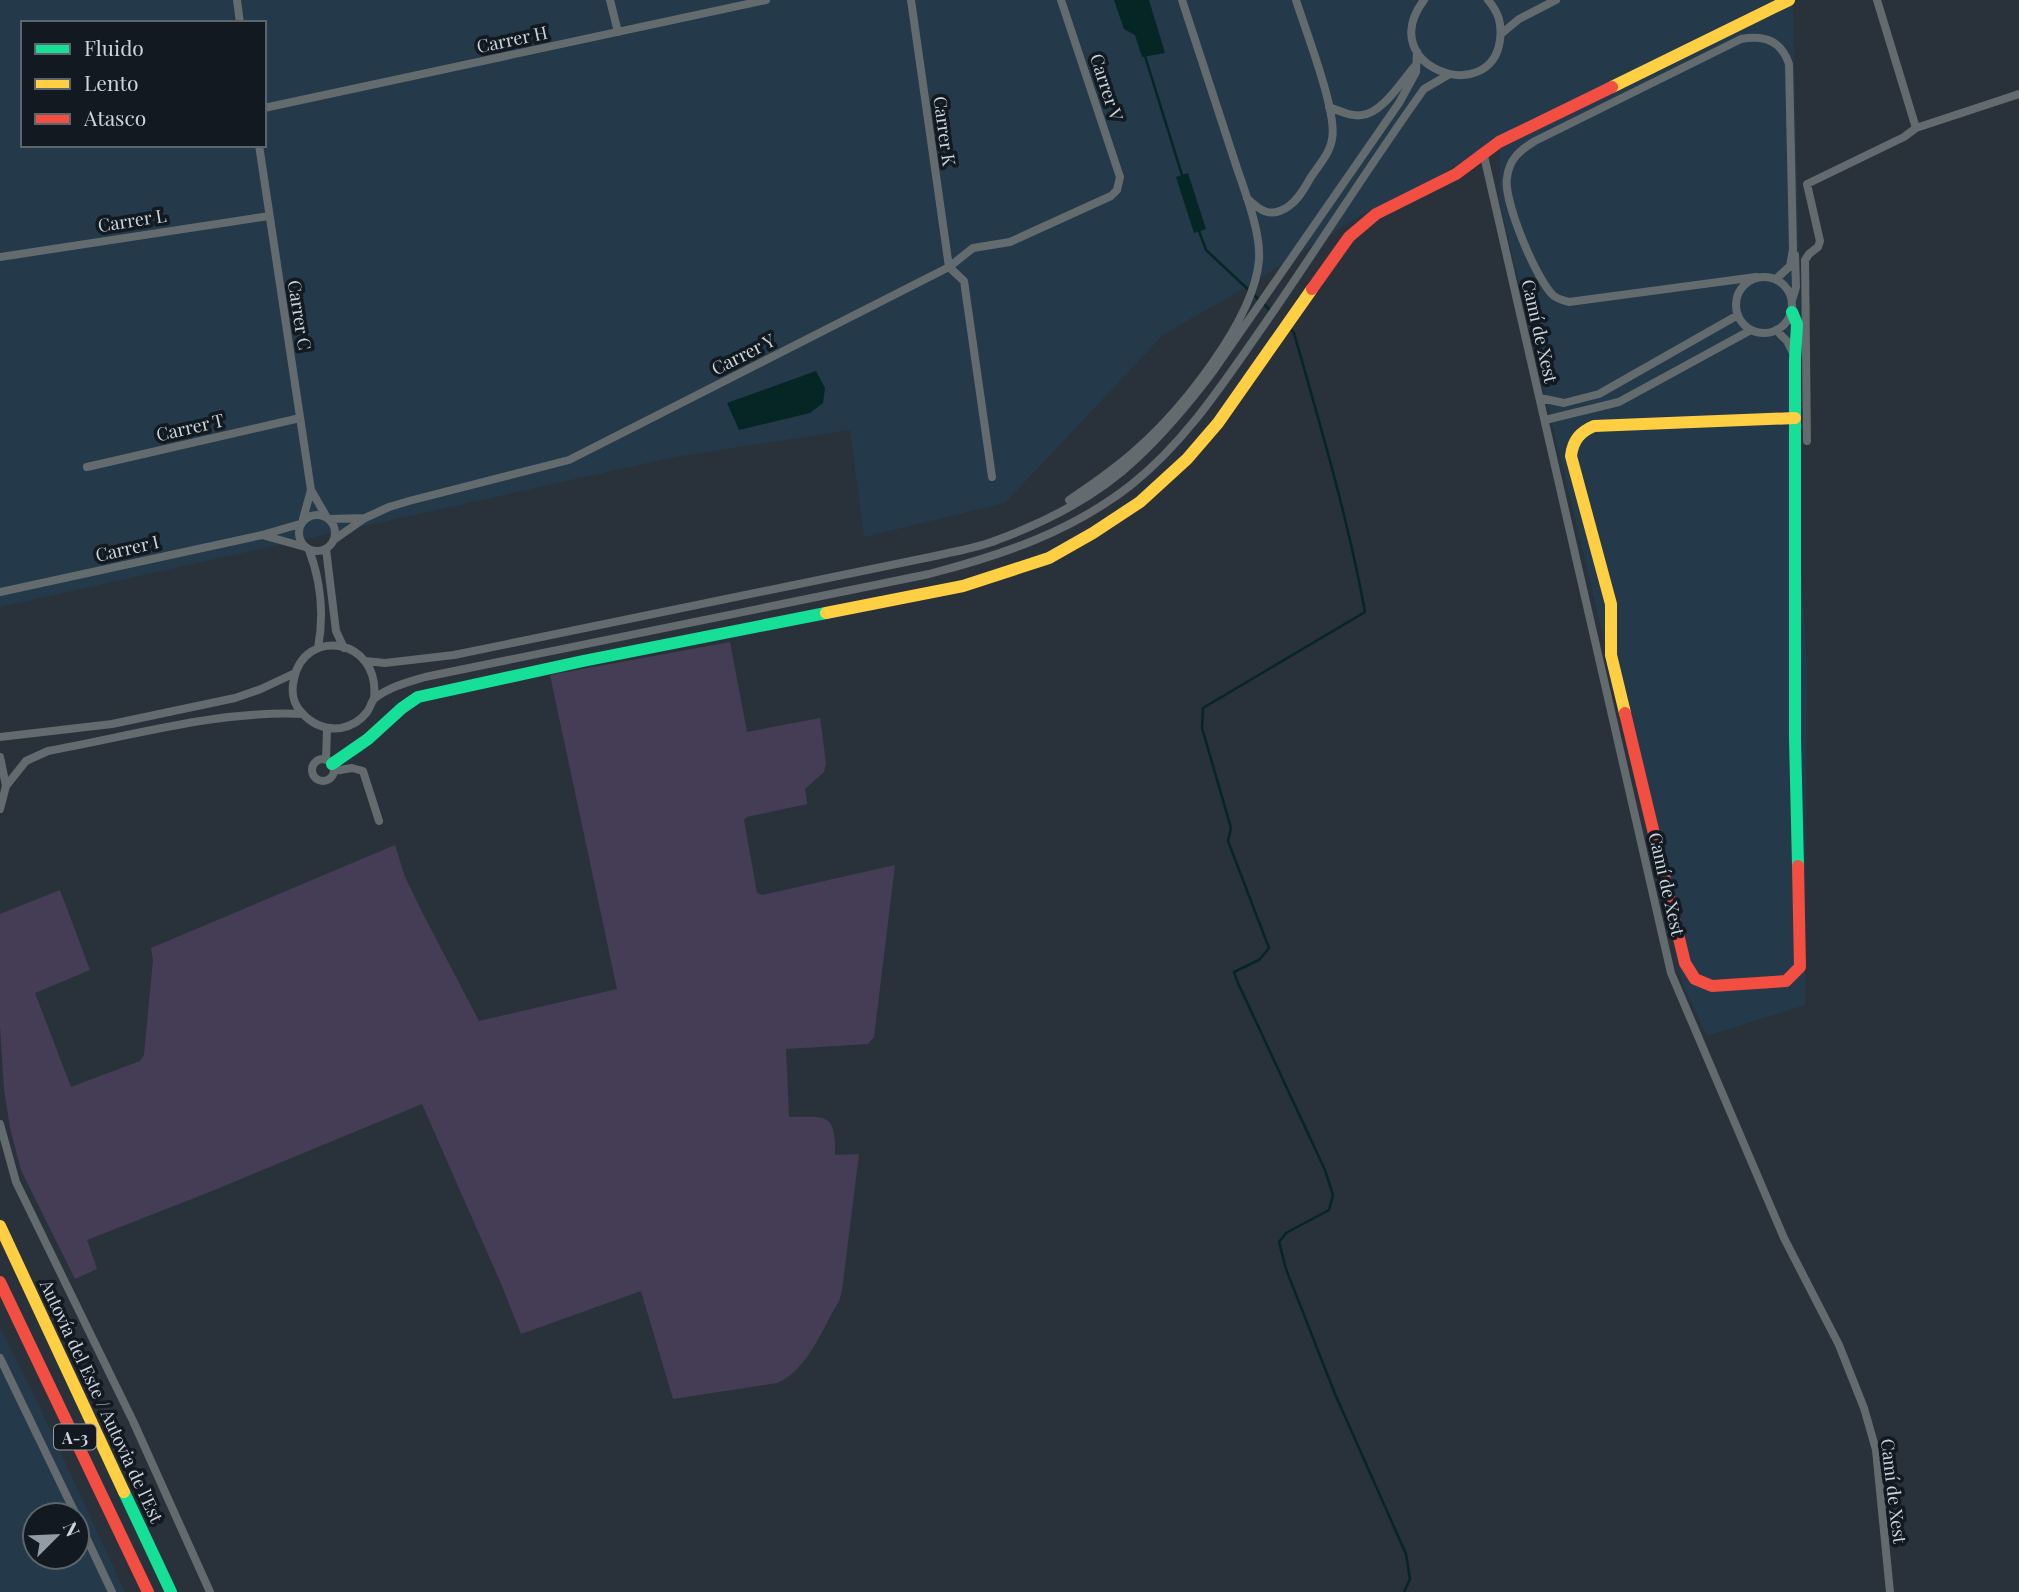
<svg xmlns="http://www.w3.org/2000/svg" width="2019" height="1592" viewBox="0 0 2019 1592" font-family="'Playfair Display',serif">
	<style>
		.built { fill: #24394a; fill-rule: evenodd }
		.green { fill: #453d55 }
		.water { fill: #052625 }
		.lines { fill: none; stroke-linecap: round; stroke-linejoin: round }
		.stream { stroke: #052625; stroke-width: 2.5 }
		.street { stroke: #646b6e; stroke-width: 8 }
		.fast { stroke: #16e098; stroke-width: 12 }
		.slow { stroke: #ffcf43; stroke-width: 12 }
		.jam { stroke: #f24e42; stroke-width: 12 }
		.labels { text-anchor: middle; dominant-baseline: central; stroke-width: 7; stroke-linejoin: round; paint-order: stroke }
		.shield { fill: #121920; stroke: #949da5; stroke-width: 2 }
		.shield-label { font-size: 16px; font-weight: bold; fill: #cbd5de }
		.street-label { font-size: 18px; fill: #cbd5de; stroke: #121920 }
	</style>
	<rect width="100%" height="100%" fill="#29323a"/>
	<path class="built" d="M 0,0 L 1774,0 L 1496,139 L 1441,175 L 1363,214 L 1241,290 L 1163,335 L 1005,503 L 864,537 L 850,430 L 675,457 L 0,607 ZM 23,23 L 264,23 L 264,145 L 23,145 Z
		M 1793,1 L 1801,333 L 1800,546 L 1807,666 L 1805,1005 L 1707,1036 L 1682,982 L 1608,657 L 1499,199 L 1500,147 Z
		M 0,1328 L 40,1408 L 125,1592 L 0,1592 ZM 35,1515 L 77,1515 L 77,1557 L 35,1557 Z"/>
	<path class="green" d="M 730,642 L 747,732 L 820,718 L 826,763 L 824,772 L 805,789 L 807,804 L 747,817 L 744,820 L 757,893 L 762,895 L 895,865 L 874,1037 L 868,1044 L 786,1049 L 789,1117 C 826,1117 836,1112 835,1155 L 859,1154 L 842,1290 L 839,1301 C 822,1329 808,1370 777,1383 L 673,1399 L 641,1291 L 521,1334 L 502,1286 L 422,1104 L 212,1191 L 87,1240 L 97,1269 L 75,1279 L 21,1170 L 10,1128 L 4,1089 L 0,1026 L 0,914 L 60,890 L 90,970 L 35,993 L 71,1087 L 140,1061 L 144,1055 L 153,960 L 151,948 L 395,845 L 405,877 L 422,912 L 479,1021 L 617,989 L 550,675 Z"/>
	<path class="water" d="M 1114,0 L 1149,0 L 1165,53 L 1142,57 L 1135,35 L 1124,29 Z
		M 1188,173 L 1206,229 L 1194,233 L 1176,177 Z
		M 816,371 L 825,388 L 823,403 L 810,413 L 739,430 L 727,403 Z"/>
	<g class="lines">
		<path class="stream" d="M 1144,53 L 1182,175
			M 1199,231 L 1206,250 L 1270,310
			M 1291,329 L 1294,333 C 1320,425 1348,518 1365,612 L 1203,708 L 1202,728 L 1231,828 L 1228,841 L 1269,948 L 1259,960 L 1234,972 L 1238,983 L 1325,1170 L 1333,1195 L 1329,1210 L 1286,1233 L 1279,1242 L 1286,1269 L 1335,1394 L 1406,1554 L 1410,1579 L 1404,1592"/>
		<path class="street" d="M 237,0 L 240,23
			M 610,0 L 618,32
			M 911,0 L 949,267
			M 1424,0 C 1373,67 1491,108 1500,40 C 1502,24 1499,13 1488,0
			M 1877,0 L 1916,128 L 2019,94
			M 1501,34 L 1519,19 L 1556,0
			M 1329,107 C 1340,111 1351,117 1362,115 C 1384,112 1402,80 1416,65
			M 264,108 L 766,0
			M 259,145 L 311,490
			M 1484,156 L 1671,973 L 1784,1238 L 1839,1345 L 1864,1408 L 1876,1450 L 1890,1592
			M 1247,198 C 1260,211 1271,219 1289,206 C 1299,199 1305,187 1311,177 C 1319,165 1330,153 1332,139 C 1338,113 1305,29 1296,0
			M 0,257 L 269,216
			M 949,267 L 964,281 L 992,477
			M1736 305a28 28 0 1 1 56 0a28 28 0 1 1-56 0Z
			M 1756,277 L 1569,302 C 1563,300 1559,300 1554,296 C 1537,282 1503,200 1507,178 C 1509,159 1520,150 1535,141 L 1741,39 C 1764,35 1781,40 1789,64 L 1793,249 L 1790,266 L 1776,279
			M 1792,300 L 1796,287 L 1795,255
			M 1776,330 L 1787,341 L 1793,353
			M 1540,398 L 1564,403 L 1599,394 L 1738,315
			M 1545,420 L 1619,402 L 1751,330
			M 1807,441 L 1805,260 L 1809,254 L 1818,247 L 1820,241 L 1807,184 L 1904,137 L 1916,128
			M 87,467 L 300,418
			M 1069,500 C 1093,484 1116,468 1137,449 C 1182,409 1254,320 1259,260 C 1261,231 1244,190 1235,162 C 1217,108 1200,54 1182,0
			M299 533a18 18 0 1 1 36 0a18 18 0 1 1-36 0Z
			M 365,518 L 389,507 L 409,501 L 569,460 L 949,267 L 973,248 L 1010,242 L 1111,196 L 1117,190 L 1120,177 L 1061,0
			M 303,519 L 311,490 L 326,516
			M 329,519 L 365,518 L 335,539
			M 300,524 L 262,535 L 305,547
			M 326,549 L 336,631 L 344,648
			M 309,550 C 321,581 324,616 318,648
			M 0,592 L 262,535
			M 365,661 L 385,663 L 454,655 L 935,556 C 955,551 978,548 997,540 C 1046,522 1098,495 1136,459 C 1165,432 1190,402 1214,370 L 1399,103 L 1416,72 L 1417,52
			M 374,699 C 381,637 304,627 294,679 C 291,691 293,704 302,713 C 312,724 325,730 341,728 C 351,726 361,720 367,712 C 371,707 371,701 375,698 C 389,687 408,682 425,677 L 929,574 C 1002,555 1071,532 1131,485 C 1183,444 1220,388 1257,335 C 1314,254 1366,170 1424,89 L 1448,75
			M 0,737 L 112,724 L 235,698 L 261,689 L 295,673
			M 0,757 L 6,786 L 0,809
			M312 770a11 11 0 1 1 22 0a11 11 0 1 1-22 0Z
			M 326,760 L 327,728
			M 334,771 L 352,768 L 363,771 L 379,821
			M 6,786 L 26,761 L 48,751 C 132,736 218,710 303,714
			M 0,1124 L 16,1182 L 133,1421 L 210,1592
			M 0,1358 L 76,1515
			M 77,1518 L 112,1592"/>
		<path class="fast" d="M 1792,312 L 1797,324 L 1795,360 L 1795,738 L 1798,866
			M 332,764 L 368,739 L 402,708 L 418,697 L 583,661 L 826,613
			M 124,1492 L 171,1592"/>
		<path class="slow" d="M 1612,87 L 1789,0
			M 826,613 L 963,586 L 1049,558 L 1093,533 L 1140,502 L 1187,459 L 1218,423 L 1312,289
			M 1625,713 L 1611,655 L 1611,604 L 1571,456 C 1573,440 1580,432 1594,426 L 1795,418
			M 0,1226 L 124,1492"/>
		<path class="jam" d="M 1312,289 L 1349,237 L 1376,214 L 1456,174 L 1499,142 L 1612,87
			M 1625,713 L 1685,963 L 1695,979 L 1712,986 L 1786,981 L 1800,967 L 1798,866
			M 0,1282 L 148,1592"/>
	</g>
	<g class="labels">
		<rect class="shield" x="54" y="1424.5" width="42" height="25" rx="5"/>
		<g class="shield-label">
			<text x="75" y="1437">A-3</text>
		</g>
		<g class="street-label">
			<text transform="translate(512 39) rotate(-12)">Carrer H</text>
			<text transform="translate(1107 87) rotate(72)">Carrer V</text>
			<text transform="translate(945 131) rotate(82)">Carrer K</text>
			<text transform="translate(132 220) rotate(-9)">Carrer L</text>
			<text transform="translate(300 315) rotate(81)">Carrer C</text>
			<text transform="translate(1540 331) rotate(77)">Camí de Xest</text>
			<text transform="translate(743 354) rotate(-27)">Carrer Y</text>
			<text transform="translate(190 427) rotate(-13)">Carrer T</text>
			<text transform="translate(127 548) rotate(-13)">Carrer I</text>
			<text transform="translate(1667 884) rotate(77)">Camí de Xest</text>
			<text transform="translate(102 1401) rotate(65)">Autovía del Este / Autovia de l'Est</text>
			<text transform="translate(1894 1491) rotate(83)">Camí de Xest</text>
		</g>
	</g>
	<rect x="21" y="21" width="245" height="126" fill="#121920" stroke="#5c646c" stroke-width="2"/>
	<rect x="35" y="44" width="35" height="10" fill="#16e098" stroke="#5c646c" stroke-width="2"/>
	<text x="84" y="56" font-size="21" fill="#cbd5de">Fluido</text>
	<rect x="35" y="79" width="35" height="10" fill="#ffcf43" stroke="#5c646c" stroke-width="2"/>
	<text x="84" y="91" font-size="21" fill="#cbd5de">Lento</text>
	<rect x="35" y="114" width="35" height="10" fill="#f24e42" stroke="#5c646c" stroke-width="2"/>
	<text x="84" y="126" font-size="21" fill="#cbd5de">Atasco</text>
	<g transform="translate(56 1536) rotate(66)"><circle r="33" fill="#121920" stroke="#5c646c" stroke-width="2"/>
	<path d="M0-5L12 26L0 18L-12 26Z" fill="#929ca5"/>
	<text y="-10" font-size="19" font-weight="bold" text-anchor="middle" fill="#cbd5de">N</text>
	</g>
</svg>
